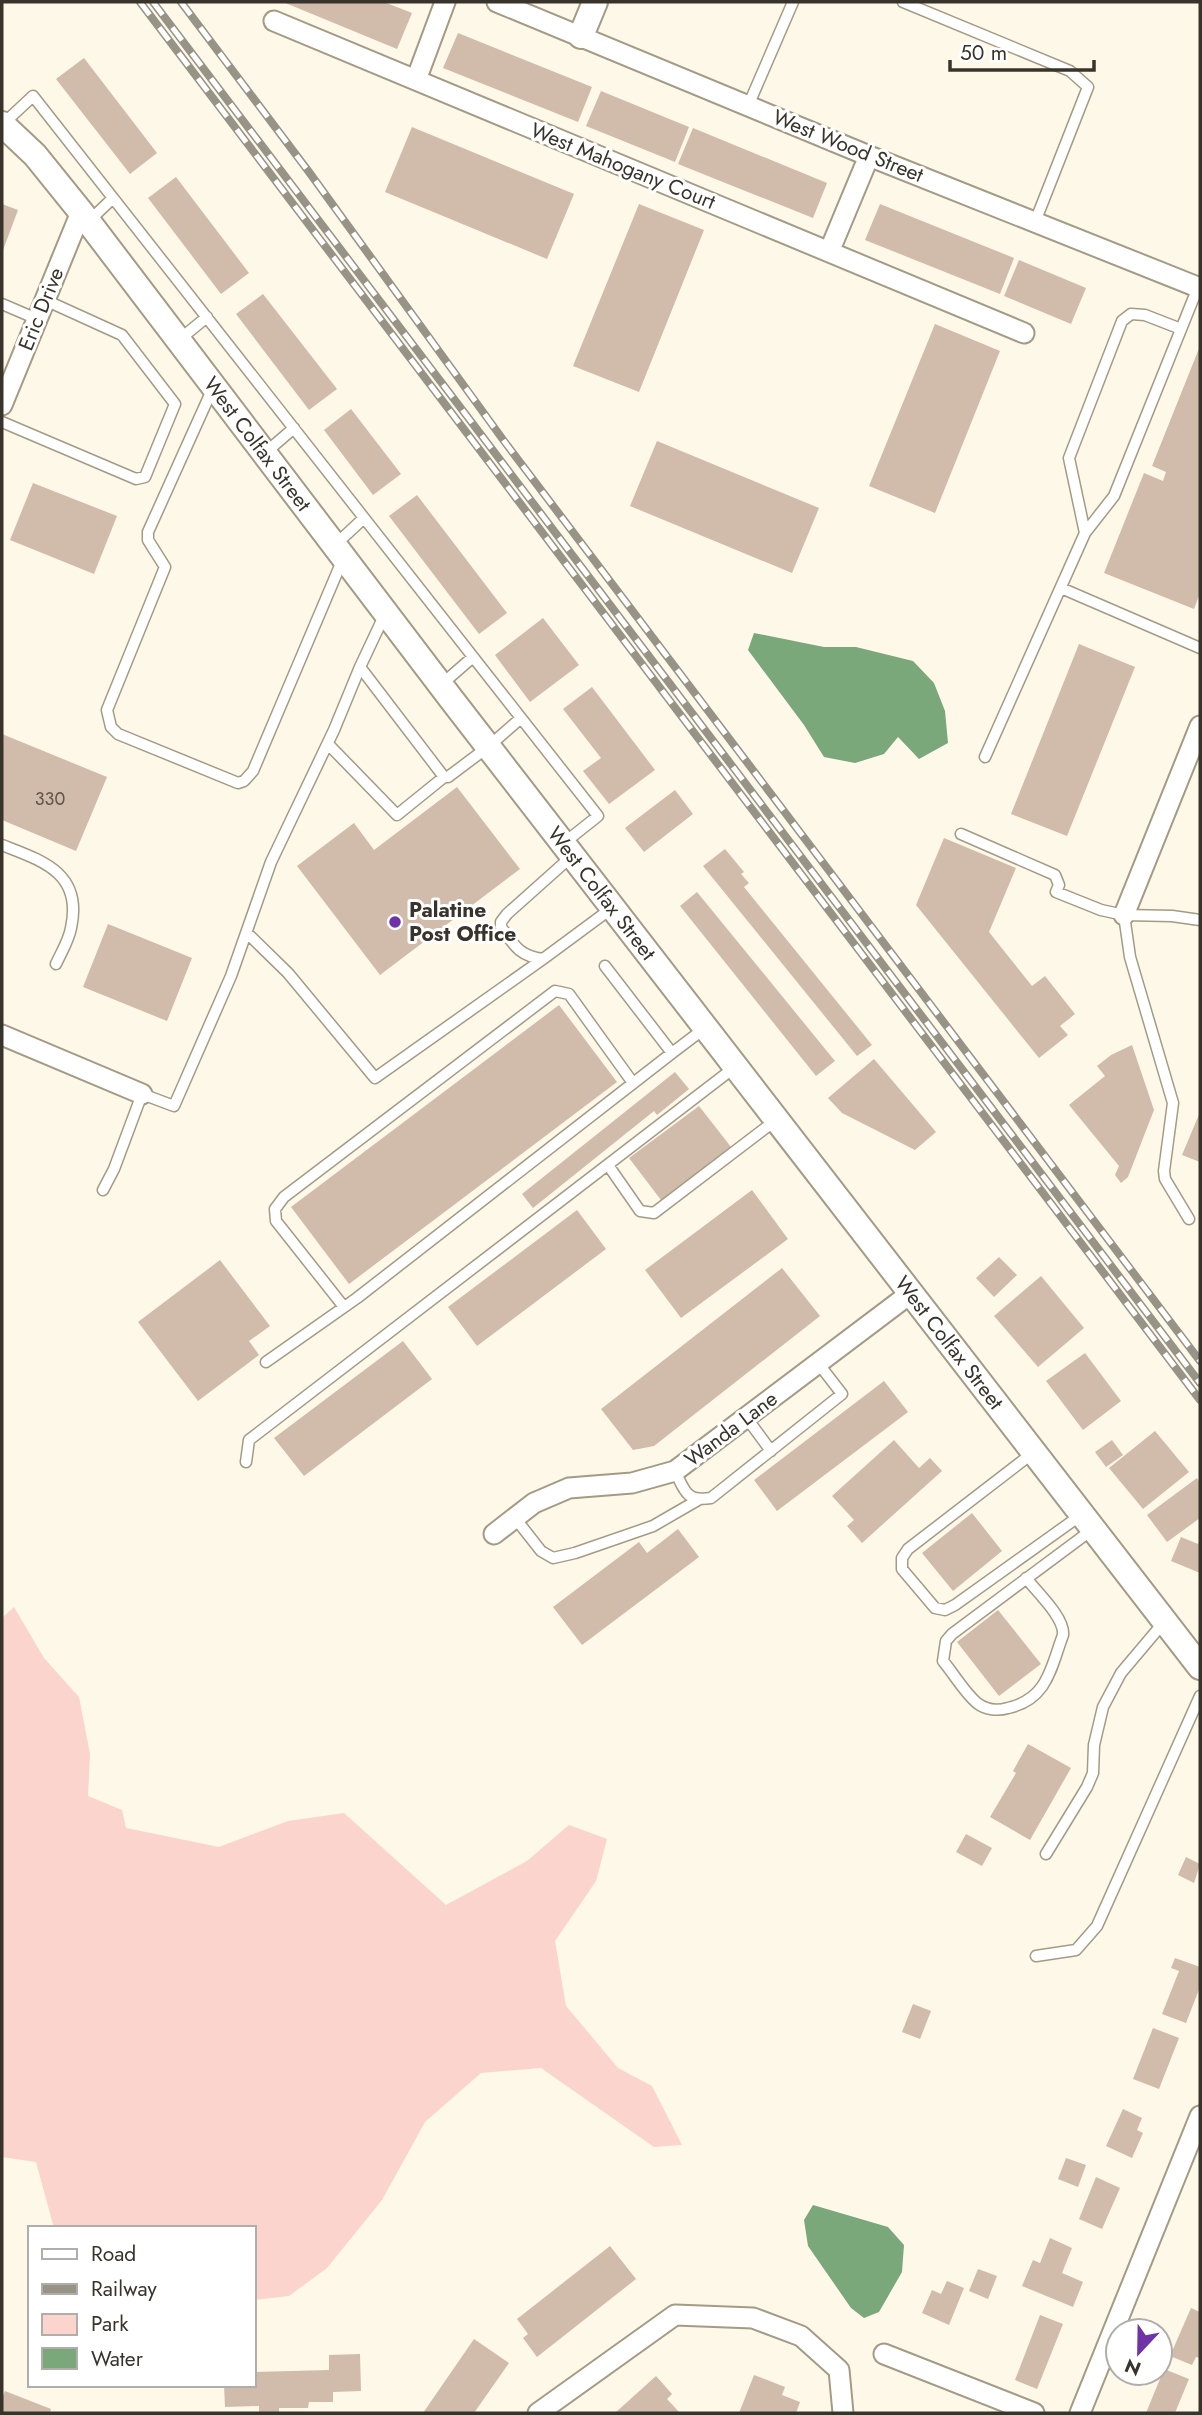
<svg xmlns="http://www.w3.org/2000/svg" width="1202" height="2415" viewBox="0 0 1202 2415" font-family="Jost,sans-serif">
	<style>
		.green { fill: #fad4cd }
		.water { fill: #7aa87a }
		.building { fill: #d1bbab }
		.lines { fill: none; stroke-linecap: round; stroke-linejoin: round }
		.service-casing { stroke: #a49b85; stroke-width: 13 }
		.minor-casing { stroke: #a49b85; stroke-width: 23 }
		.tertiary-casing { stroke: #a49b85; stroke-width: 28 }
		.service { stroke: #fff; stroke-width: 10 }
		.minor { stroke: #fff; stroke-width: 19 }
		.tertiary { stroke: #fff; stroke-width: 24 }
		.rail-casing { stroke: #989387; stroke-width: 8 }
		.rail { stroke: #fff; stroke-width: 5; stroke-dasharray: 16; stroke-linecap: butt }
		.poi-dot { fill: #7032a7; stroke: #fff; stroke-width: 2.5 }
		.labels { text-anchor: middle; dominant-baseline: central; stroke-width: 6; stroke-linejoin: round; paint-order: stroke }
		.number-label { font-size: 18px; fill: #5e564b }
		.street-label { font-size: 21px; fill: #38342b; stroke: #fff }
		.poi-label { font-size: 21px; font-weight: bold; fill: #38342b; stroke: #fff; text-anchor: start }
	</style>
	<rect width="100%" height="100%" fill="#fef8e9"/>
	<path class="green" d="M 14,1607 L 44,1658 L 79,1697 L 90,1754 L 88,1796 L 122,1810 L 126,1828 L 219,1847 L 288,1821 L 344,1813 L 446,1905 L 527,1861 L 569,1825 L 607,1839 L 596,1881 L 555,1941 L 566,2006 L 618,2068 L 652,2086 L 682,2145 L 654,2147 L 541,2068 L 481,2073 L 425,2122 L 382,2200 L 327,2268 L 289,2296 L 254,2300 L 254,2228 L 54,2228 L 36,2162 L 2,2157 L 2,1618 Z"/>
	<path class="water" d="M 754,633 L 824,647 L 856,647 L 913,661 L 934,683 L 945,711 L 948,743 L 919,759 L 898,737 L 884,754 L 855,763 L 824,757 L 804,725 L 748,650 Z
		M 813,2205 L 888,2227 L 904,2245 L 902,2272 L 879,2312 L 864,2318 L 851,2308 L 808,2246 L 804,2220 Z"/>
	<path class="building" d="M 283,2 L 384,2 L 412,13 L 397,49 Z
		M 458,33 L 592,87 L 578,122 L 443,68 Z
		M 84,58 L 157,153 L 130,174 L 56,79 Z
		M 601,91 L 689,127 L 675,162 L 586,126 Z
		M 412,127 L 574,194 L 547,259 L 385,192 Z
		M 693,128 L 827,183 L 813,218 L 678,164 Z
		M 176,177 L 249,273 L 221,294 L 148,198 Z
		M 2,204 L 18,210 L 2,253 Z
		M 639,204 L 704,230 L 639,392 L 573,366 Z
		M 880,204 L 1014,258 L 1000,294 L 865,240 Z
		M 1019,260 L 1086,288 L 1071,324 L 1004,296 Z
		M 263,294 L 337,389 L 309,410 L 236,314 Z
		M 935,324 L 1000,351 L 935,513 L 869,486 Z
		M 1200,346 L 1200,593 L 1194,609 L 1104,573 L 1144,473 L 1163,481 L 1166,472 L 1152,466 Z
		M 351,409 L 401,474 L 373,495 L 324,430 Z
		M 657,441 L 819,508 L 792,573 L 630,506 Z
		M 33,483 L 117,516 L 94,574 L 10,540 Z
		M 417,495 L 507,613 L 479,634 L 389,516 Z
		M 543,618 L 579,665 L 530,702 L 495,655 Z
		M 1079,644 L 1135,667 L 1067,836 L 1011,814 Z
		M 592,687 L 655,770 L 609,804 L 583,771 L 601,758 L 563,709 Z
		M 2,734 L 107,777 L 76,851 L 2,820 Z
		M 457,787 L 520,869 L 380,975 L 297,866 L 354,823 L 374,850 Z
		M 675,790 L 693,814 L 644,852 L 625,828 Z
		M 944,838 L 1016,868 L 989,932 L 1032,986 L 1045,976 L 1075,1014 L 1060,1026 L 1068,1035 L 1039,1058 L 916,905 Z
		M 725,849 L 744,872 L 741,874 L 749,883 L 744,887 L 872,1045 L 857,1056 L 703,866 Z
		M 697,892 L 835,1061 L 816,1076 L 680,906 Z
		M 108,924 L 192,958 L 167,1021 L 83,987 Z
		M 559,1005 L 617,1082 L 349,1284 L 291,1207 Z
		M 1132,1045 L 1154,1110 L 1128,1177 L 1121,1183 L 1115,1175 L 1119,1166 L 1069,1105 L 1105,1076 L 1097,1066 L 1111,1055 Z
		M 874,1059 L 936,1132 L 915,1150 L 842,1113 L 828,1098 Z
		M 675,1072 L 689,1089 L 657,1115 L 654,1111 L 533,1208 L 522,1194 Z
		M 699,1106 L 731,1147 L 661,1200 L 629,1158 Z
		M 1200,1112 L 1200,1162 L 1182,1155 Z
		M 752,1190 L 788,1239 L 681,1318 L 645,1270 Z
		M 577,1210 L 606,1249 L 477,1346 L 448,1307 Z
		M 999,1257 L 1017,1275 L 994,1297 L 976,1278 Z
		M 220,1260 L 270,1326 L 249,1341 L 259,1355 L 198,1401 L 138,1322 Z
		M 782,1268 L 820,1316 L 654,1446 L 633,1450 L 601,1409 Z
		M 1041,1276 L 1084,1328 L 1038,1367 L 994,1316 Z
		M 403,1341 L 432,1379 L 304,1476 L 274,1438 Z
		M 1085,1353 L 1121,1401 L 1083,1430 L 1046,1381 Z
		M 884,1381 L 908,1412 L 777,1511 L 754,1480 Z
		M 1155,1431 L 1189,1472 L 1143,1509 L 1109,1468 Z
		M 894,1440 L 919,1468 L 930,1458 L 942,1471 L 862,1543 L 847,1526 L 854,1520 L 832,1496 Z
		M 1112,1440 L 1123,1455 L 1106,1467 L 1095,1452 Z
		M 1197,1478 L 1200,1483 L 1200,1518 L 1167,1542 L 1147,1515 Z
		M 972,1513 L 1002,1551 L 953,1591 L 922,1553 Z
		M 678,1529 L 699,1557 L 582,1645 L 553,1607 L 639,1542 L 647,1553 Z
		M 1181,1537 L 1198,1544 L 1200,1539 L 1200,1573 L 1171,1561 Z
		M 998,1610 L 1041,1664 L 999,1696 L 957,1642 Z
		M 1028,1744 L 1071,1768 L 1030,1840 L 990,1817 L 1016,1773 L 1013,1771 Z
		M 966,1834 L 992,1848 L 982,1866 L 956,1852 Z
		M 1186,1857 L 1200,1864 L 1194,1883 L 1178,1875 Z
		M 1175,1958 L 1200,1967 L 1200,1987 L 1186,2023 L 1162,2014 L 1179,1971 L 1171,1968 Z
		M 913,2004 L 931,2011 L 920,2039 L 902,2032 Z
		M 1153,2028 L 1179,2038 L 1159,2089 L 1133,2079 Z
		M 1123,2109 L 1142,2118 L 1137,2130 L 1143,2133 L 1132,2158 L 1106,2146 Z
		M 1066,2158 L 1086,2165 L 1078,2187 L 1058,2179 Z
		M 1096,2177 L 1120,2188 L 1102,2229 L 1079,2219 Z
		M 1050,2238 L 1072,2248 L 1062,2273 L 1083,2282 L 1073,2307 L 1022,2286 L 1033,2260 L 1040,2263 Z
		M 610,2246 L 636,2279 L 537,2357 L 523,2338 L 528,2334 L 517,2319 Z
		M 978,2269 L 997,2276 L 988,2299 L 969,2291 Z
		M 947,2281 L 964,2288 L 949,2325 L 922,2313 L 932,2290 L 941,2294 Z
		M 1191,2308 L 1200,2312 L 1200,2358 L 1196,2357 L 1192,2365 L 1170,2356 Z
		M 1040,2315 L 1063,2324 L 1037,2389 L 1015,2380 Z
		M 474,2339 L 509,2363 L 474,2413 L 423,2413 Z
		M 360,2354 L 361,2391 L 333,2392 L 333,2402 L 309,2402 L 308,2408 L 279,2408 L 279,2413 L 259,2413 L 259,2406 L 225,2407 L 224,2385 L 254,2385 L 254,2372 L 329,2370 L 329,2355 Z
		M 1164,2369 L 1189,2379 L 1175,2413 L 1146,2413 Z
		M 754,2375 L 785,2387 L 782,2395 L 800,2402 L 796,2413 L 739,2413 Z
		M 656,2376 L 672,2394 L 667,2399 L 680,2413 L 615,2413 Z
		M 5,2391 L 51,2409 L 50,2413 L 2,2413 L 2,2399 Z"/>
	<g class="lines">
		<g class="service-casing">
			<path id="service" d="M 903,2 L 1070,71 L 1088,87 L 1035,222
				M 748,106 L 793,2
				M 3,124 L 33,96 L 521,718 L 598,816 L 564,843
				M 88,222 L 113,198
				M 2,304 L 37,319
				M 180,339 L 207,317
				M 212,390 L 148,532 L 148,540 L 165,567 L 107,710 L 111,727 L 118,734 L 238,783 L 244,781 L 253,771 L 342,561
				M 2,422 L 136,479 L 145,477 L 175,404 L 122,335 L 45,300
				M 265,453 L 294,428
				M 1085,533 L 1069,458 L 1122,321 L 1131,314 L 1145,315 L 1181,329
				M 335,545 L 364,518
				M 1061,588 L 1200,648
				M 360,667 L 444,777 L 448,777 L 488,747 L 521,718
				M 442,684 L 473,657
				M 328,744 L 397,815 L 444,777
				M 985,757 L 1085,533 L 1114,496 L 1198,287
				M 961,834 L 1055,875 L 1059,885 L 1056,892 L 1101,910 L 1124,915 L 1172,916 L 1200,920
				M 2,845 C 43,861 83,873 71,928 C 69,940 61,953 56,964
				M 572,856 L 507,914 L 501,922 L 501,927 C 514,945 519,956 543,959 L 612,908
				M 1124,915 L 1130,957 L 1173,1103 L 1164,1171 L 1165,1179 L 1189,1219
				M 247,933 L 288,973 L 375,1078 L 543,959
				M 605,966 L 672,1053 L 705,1028
				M 608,1165 L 640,1211 L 654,1213 L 776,1120
				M 103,1190 L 114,1169 L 142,1094 L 174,1106 L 231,976 L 271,862 L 334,730 L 360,667 L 384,616
				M 344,1307 L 276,1221 L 275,1209 L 284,1197 L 555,991 L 569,994 L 633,1083
				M 266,1362 L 357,1298 L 672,1053
				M 746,1417 L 771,1451
				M 1034,1452 L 908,1549 L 902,1558 L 902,1569 L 935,1608 L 945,1610 L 955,1605 L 1081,1515
				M 246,1462 L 249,1440 L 735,1067
				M 675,1471 C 685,1491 686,1502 711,1498 L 842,1394 L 818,1363
				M 515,1518 L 541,1551 L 553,1558 L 575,1553 L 653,1526 L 698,1500
				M 1026,1578 C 1037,1592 1065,1618 1063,1635 C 1051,1667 1048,1699 1008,1708 C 998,1711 986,1710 977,1703 C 964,1692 954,1674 943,1661 L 946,1641 L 952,1634 L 1093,1529
				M 1046,1854 L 1087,1787 L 1093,1773 L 1094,1745 L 1103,1707 L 1121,1673 L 1164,1622
				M 1036,1956 L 1076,1950 L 1097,1926 L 1200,1696"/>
		</g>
		<g class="minor-casing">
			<path id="minor" d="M 497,2 L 869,156 L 1200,288
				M 274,21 L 1024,333
				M 416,80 L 445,2
				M 829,252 L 869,156
				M 2,405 L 81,212
				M 1124,915 L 1200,726
				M 2,1035 L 142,1094
				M 494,1534 L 534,1503 L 569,1488 L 632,1483 L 675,1471 L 911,1293
				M 884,2354 L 1034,2413
				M 538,2413 L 675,2315 L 753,2318 L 801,2336 L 839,2370 L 843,2413
				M 1080,2413 L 1200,2116"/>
		</g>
		<g class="tertiary-casing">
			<g id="tertiary">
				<path d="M 581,36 L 595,2"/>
				<path id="s1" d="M 2,124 L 35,155 L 81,212 L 452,700 L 1200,1667"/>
			</g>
		</g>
		<use href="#service" class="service"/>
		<use href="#minor" class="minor"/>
		<use href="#tertiary" class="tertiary"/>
		<g class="rail-casing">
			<path id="rail" d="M 140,2 L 1200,1400
				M 153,2 L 1200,1383
				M 181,2 L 309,172 L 504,441 L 1200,1361"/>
		</g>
		<use href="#rail" class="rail"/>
	</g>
	<circle class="poi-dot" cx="395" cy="922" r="7"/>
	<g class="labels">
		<g class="number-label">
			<text x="50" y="799">330</text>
		</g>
		<g class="street-label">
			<text transform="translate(848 146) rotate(22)">West Wood Street</text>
			<text transform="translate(623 166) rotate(22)">West Mahogany Court</text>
			<text transform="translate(41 309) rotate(-68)">Eric Drive</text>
			<text stroke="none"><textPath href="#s1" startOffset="410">West Colfax Street</textPath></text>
			<text stroke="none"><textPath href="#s1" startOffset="976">West Colfax Street</textPath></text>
			<text stroke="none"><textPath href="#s1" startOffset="1544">West Colfax Street</textPath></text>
			<text transform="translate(731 1429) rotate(-37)">Wanda Lane</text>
		</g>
		<g class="poi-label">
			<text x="409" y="910">Palatine<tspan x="409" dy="24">Post Office</tspan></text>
		</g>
	</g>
	<rect width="1202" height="2415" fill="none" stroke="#38342b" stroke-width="7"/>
	<rect x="28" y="2226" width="228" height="161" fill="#ffffff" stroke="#afaeaa" stroke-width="2"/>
	<rect x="42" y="2249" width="35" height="10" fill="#ffffff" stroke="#afaeaa" stroke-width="2"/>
	<text x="91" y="2261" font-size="21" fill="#38342b">Road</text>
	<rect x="42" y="2284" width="35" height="10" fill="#989387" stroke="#afaeaa" stroke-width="2"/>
	<text x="91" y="2296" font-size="21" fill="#38342b">Railway</text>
	<rect x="42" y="2314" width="35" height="21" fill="#fad4cd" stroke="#afaeaa" stroke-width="2"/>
	<text x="91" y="2331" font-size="21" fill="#38342b">Park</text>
	<rect x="42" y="2348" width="35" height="21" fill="#7aa87a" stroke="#afaeaa" stroke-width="2"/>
	<text x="91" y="2366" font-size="21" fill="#38342b">Water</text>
	<g transform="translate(1139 2352) rotate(202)"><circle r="33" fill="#ffffff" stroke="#afaeaa" stroke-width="2"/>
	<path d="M0-5L12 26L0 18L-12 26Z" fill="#7032a7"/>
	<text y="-10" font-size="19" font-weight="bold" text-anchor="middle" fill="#38342b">N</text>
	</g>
	<path d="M950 60v10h144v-10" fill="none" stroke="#38342b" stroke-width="3.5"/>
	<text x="960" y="60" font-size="21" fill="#38342b" stroke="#ffffff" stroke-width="5" paint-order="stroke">50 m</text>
</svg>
